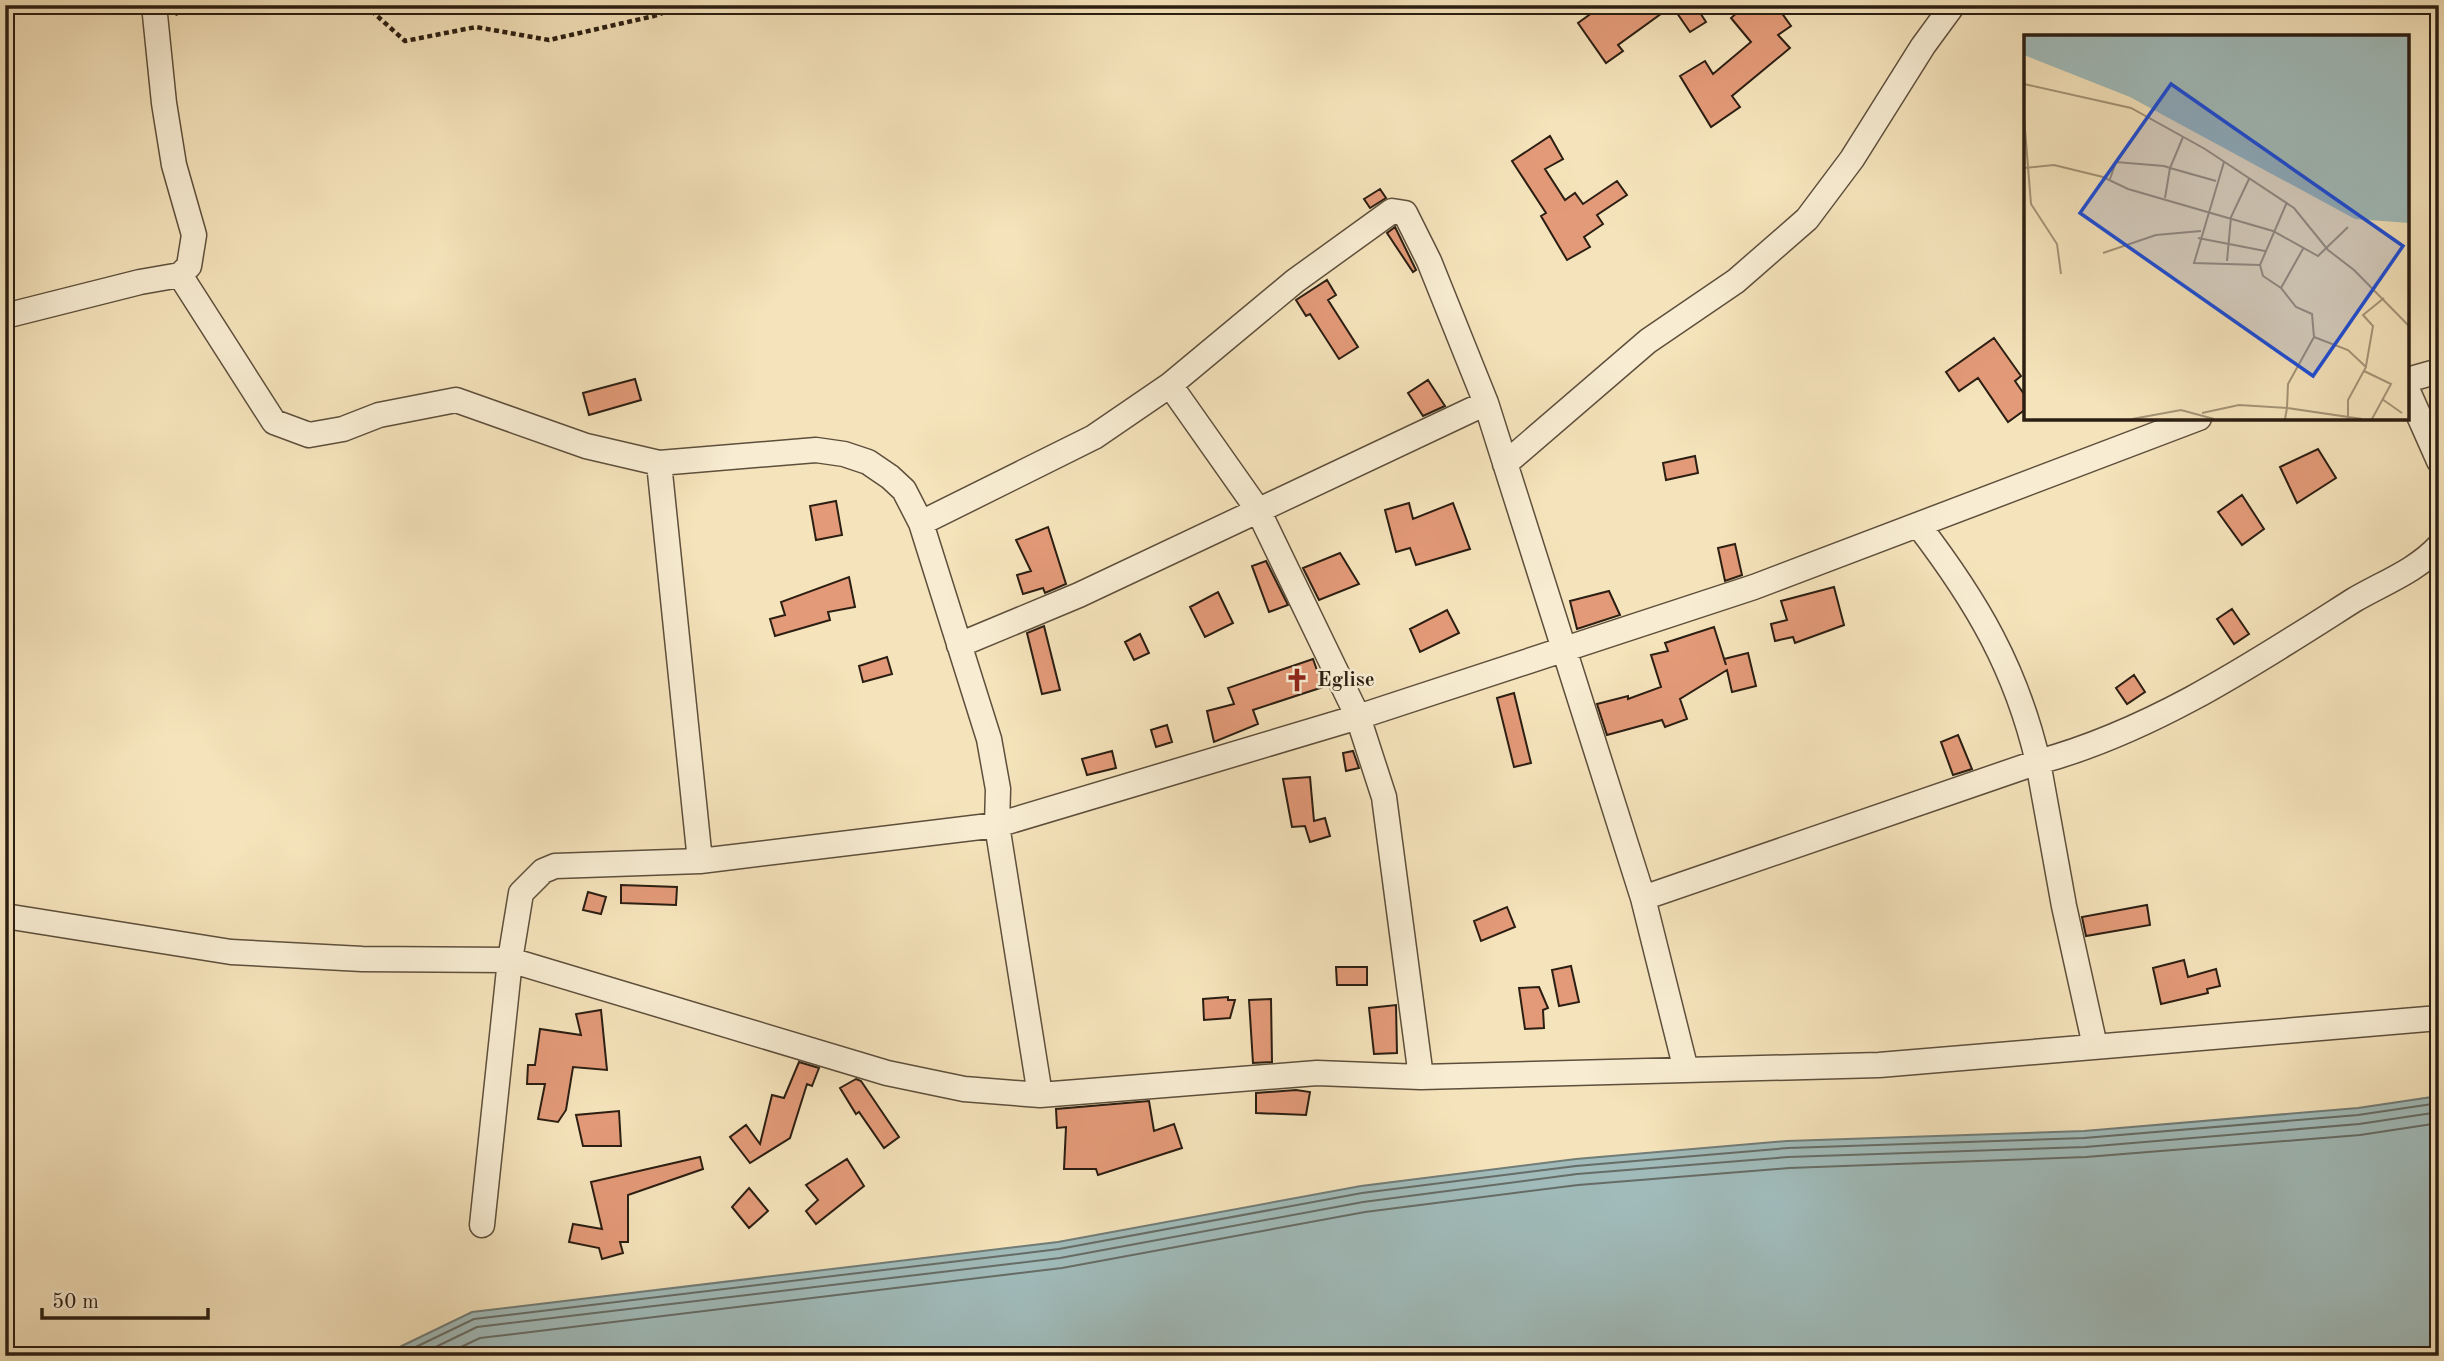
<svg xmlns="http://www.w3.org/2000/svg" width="2444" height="1361" viewBox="0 0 2444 1361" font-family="'Old Standard TT',serif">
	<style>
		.water { fill: #a0bbba; stroke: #717c77; stroke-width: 2 }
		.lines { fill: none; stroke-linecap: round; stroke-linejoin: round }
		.shore { stroke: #666c66; stroke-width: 2 }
		.building { fill: #e39a78; stroke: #2b1e12; stroke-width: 2 }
		.street-casing { stroke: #5e4f3c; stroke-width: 27 }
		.path { stroke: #2b1e12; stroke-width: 4.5; stroke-dasharray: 5 3.5; stroke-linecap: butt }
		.street { stroke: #f8edd3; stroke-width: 24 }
		.labels { text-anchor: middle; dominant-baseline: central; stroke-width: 5; stroke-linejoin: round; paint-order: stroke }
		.poi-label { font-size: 21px; font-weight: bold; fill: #2b1e12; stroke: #f8edd3; text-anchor: start }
		.inset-road { fill: none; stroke: #a49477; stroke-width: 2 }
		.view { fill: #1d4ed8; fill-opacity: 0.15; stroke: #1d4ed8; stroke-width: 3.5 }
		.inset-edge { fill: none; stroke: #2b1e12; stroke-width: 3.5 }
	</style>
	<rect width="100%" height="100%" fill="#f5e3bb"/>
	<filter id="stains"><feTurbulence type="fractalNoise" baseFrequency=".00286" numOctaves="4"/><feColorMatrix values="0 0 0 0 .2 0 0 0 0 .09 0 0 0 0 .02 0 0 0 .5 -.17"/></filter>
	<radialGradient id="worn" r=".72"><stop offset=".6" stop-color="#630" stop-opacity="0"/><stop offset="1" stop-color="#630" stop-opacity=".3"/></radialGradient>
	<path class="water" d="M 2439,1096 L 2439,1356 L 381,1356 L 472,1312 L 1058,1242 L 1361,1186 L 1576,1159 L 1787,1141 L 2084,1131 L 2358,1108 Z"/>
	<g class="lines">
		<path class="shore" d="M 397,1356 L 474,1319 L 1059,1249 L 1362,1193 L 1576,1166 L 1788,1148 L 2084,1138 L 2358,1115 L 2439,1103
			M 417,1356 L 477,1327 L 1060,1258 L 1363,1202 L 1577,1174 L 1788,1157 L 2085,1147 L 2359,1124 L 2439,1112
			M 442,1356 L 480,1338 L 1062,1268 L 1365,1212 L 1578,1185 L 1789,1168 L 2086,1157 L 2360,1135 L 2439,1123"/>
	</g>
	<path class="building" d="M 1603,5 L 1695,5 L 1706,22 L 1690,32 L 1672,6 L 1618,45 L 1623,51 L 1606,63 L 1578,23 Z
		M 1746,5 L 1776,5 L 1791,26 L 1778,35 L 1790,48 L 1732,96 L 1740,107 L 1711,127 L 1680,76 L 1705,61 L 1713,74 L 1751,42 L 1731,18 Z
		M 1550,136 L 1563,159 L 1545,169 L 1565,200 L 1575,193 L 1583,204 L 1617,181 L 1627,195 L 1597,215 L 1603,224 L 1584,237 L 1590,247 L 1567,260 L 1541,216 L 1546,213 L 1512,161 Z
		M 1380,189 L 1386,198 L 1370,208 L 1364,199 Z
		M 1395,227 L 1416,270 L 1413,272 L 1387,233 Z
		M 1327,280 L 1336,295 L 1328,300 L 1358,347 L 1339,359 L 1310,314 L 1306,316 L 1296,300 Z
		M 1994,338 L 2021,376 L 2015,381 L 2026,397 L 2026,409 L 2008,422 L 1978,378 L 1959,391 L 1946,372 Z
		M 635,379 L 641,400 L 589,415 L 583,393 Z
		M 1428,380 L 1445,406 L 1423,416 L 1408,393 Z
		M 2318,449 L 2336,478 L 2297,503 L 2280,467 Z
		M 1695,456 L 1698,473 L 1666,480 L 1663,463 Z
		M 2242,495 L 2264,529 L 2242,545 L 2218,512 Z
		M 836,501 L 842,535 L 816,540 L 810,506 Z
		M 1409,503 L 1413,519 L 1453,503 L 1470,549 L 1416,565 L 1410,548 L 1396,552 L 1385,510 Z
		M 1048,527 L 1066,584 L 1045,593 L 1043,588 L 1023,594 L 1017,575 L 1031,571 L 1016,540 Z
		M 1735,544 L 1742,575 L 1725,581 L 1718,548 Z
		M 1340,553 L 1359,584 L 1319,600 L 1303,568 Z
		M 1266,561 L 1288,605 L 1269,612 L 1252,566 Z
		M 849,577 L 855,607 L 828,612 L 830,620 L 775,636 L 770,619 L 785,615 L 781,602 Z
		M 1834,587 L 1844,625 L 1795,643 L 1793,637 L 1775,641 L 1771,624 L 1787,620 L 1781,601 Z
		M 1609,591 L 1620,615 L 1577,629 L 1570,601 Z
		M 1218,592 L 1233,623 L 1205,637 L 1190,607 Z
		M 2232,609 L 2249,634 L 2234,644 L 2217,619 Z
		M 1447,610 L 1459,633 L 1420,652 L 1410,629 Z
		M 1044,626 L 1060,690 L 1042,694 L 1027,633 Z
		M 1714,627 L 1726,665 L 1724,659 L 1748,653 L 1756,686 L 1732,692 L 1727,670 L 1680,699 L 1687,719 L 1665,727 L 1662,720 L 1607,735 L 1597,704 L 1628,696 L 1628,699 L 1661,687 L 1651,655 L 1668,651 L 1665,643 Z
		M 1140,634 L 1149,653 L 1134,660 L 1125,642 Z
		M 887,657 L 892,674 L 863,682 L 859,666 Z
		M 1313,659 L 1323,687 L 1253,710 L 1258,724 L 1214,742 L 1207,711 L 1234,704 L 1228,688 Z
		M 2134,675 L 2145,692 L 2127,704 L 2116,688 Z
		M 1514,693 L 1531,763 L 1514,767 L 1497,698 Z
		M 1167,725 L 1172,742 L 1156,747 L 1151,730 Z
		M 1958,735 L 1972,769 L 1953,775 L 1941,742 Z
		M 1112,751 L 1116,768 L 1087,775 L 1082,759 Z
		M 1353,751 L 1359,768 L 1346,771 L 1343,753 Z
		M 1310,777 L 1314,821 L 1325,818 L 1330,836 L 1310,842 L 1305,826 L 1292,827 L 1283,779 Z
		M 621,885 L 677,887 L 676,905 L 621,903 Z
		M 588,892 L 606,897 L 601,914 L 583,910 Z
		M 2147,905 L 2150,925 L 2086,936 L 2082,917 Z
		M 1507,907 L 1515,927 L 1481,941 L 1474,921 Z
		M 2184,960 L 2188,977 L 2216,969 L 2220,986 L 2207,989 L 2208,993 L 2161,1004 L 2153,968 Z
		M 1571,966 L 1579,1002 L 1559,1006 L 1552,970 Z
		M 1336,967 L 1367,967 L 1367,985 L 1337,985 Z
		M 1539,987 L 1548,1008 L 1543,1010 L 1544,1028 L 1525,1029 L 1519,988 Z
		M 1228,997 L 1228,1000 L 1235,1000 L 1230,1018 L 1204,1020 L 1203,999 Z
		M 1271,999 L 1272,1062 L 1253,1063 L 1249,1000 Z
		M 1396,1005 L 1397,1053 L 1374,1054 L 1369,1008 Z
		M 601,1010 L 607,1070 L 573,1067 L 566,1110 L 558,1122 L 538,1119 L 545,1084 L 527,1084 L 528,1065 L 535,1065 L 540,1029 L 581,1035 L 576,1014 Z
		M 799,1062 L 819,1068 L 812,1086 L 807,1084 L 790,1138 L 750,1163 L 730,1137 L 746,1125 L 760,1144 L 772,1095 L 784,1098 Z
		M 856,1079 L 861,1081 L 899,1137 L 884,1148 L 859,1112 L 856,1114 L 840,1088 Z
		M 1296,1090 L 1310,1092 L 1306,1115 L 1256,1113 L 1256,1093 Z
		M 1149,1101 L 1154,1131 L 1174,1124 L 1182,1148 L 1098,1175 L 1096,1169 L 1064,1169 L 1066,1127 L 1057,1128 L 1056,1109 Z
		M 619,1111 L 621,1146 L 583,1146 L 576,1115 Z
		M 700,1157 L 703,1169 L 628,1195 L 628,1242 L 620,1242 L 623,1253 L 602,1259 L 599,1248 L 569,1242 L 573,1224 L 602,1229 L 591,1182 Z
		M 847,1159 L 864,1186 L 816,1224 L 806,1211 L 818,1200 L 806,1185 Z
		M 749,1188 L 768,1211 L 749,1228 L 732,1207 Z"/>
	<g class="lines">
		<g class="street-casing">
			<path id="street" d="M 154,5 L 164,103 L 174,165 L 194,235 L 189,266 L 180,275
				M 5,316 L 140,282 L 180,275 L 274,422 L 309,435 L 343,429 L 379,415 L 456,400 L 586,446 L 659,463 L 816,450 L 844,454 L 868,462 L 890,477 L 904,490 L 921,523
				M 2407,380 L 2439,371
				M 1170,385 L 1258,510 L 1358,717 L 1384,797 L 1421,1077
				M 2407,389 L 2439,461
				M 659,463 L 700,861
				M 1505,464 L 1648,341 L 1736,281 L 1807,219 L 1852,159 L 1923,46 L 1953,5
				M 1919,526 C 1977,602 2016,668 2038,762 C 2153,731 2255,663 2354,600 C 2383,583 2416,571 2439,546
				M 959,645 L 1079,595 L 1486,403
				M 1643,898 L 2038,762 L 2064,906 L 2095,1046
				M 5,916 L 231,952 L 362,959 L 510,960 L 887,1073 L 964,1089 L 1040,1095 L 1317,1073 L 1421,1077 L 1879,1065 L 2439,1018
				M 1040,1095 L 997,825 L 998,789 L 989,739 L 921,523 L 1094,437 L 1170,385 L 1295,281 L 1392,211 L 1405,213 L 1429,261 L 1486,403 L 1643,898 L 1686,1070
				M 482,1225 L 510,960 L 521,893 L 543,871 L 555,866 L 700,861 L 997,825 L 1358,717 L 1754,587 L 2199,418"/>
		</g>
		<path class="path" d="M 365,5 L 405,41 L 476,27 L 549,40 L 654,16 L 685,5
			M 175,14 L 197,5"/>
		<use href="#street" class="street"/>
	</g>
	<defs>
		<g id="church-bare" transform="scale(1.89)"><path d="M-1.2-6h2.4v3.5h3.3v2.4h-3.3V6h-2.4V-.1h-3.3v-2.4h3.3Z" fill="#8f2418" stroke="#f8edd3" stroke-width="2.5" paint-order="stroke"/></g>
	</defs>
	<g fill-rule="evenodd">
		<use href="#church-bare" x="1297" y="680"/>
	</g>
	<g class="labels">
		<g class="poi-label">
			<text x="1317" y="680">Eglise</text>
		</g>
	</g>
	<g transform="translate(2024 35)">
		<rect width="385" height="385" fill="#f5e3bb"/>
		<path d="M 0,1 L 385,1 L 385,188 L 331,184 L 106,62 L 0,20 Z" fill="#a0bbba"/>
		<path class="inset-road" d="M 0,49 L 107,73 L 181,114 L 270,173 L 304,215 L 330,235 L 385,291M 0,82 L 7,169 L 33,209 L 37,239M 159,102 L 146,133 L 192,146M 200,127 L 170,228 L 236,230 L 263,167M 0,133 L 30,130 L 79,142 L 104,154 L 249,196 L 294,221 L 324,192M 86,144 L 92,127 L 140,131 L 146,133 L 141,163M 174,203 L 241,216M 79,218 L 132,200 L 177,196M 203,226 L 207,182 L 225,144M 236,230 L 239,241 L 257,253 L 272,272 L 288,279 L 290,302 L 324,315 L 342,332 L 324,365 L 324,384M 257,253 L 280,212M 342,331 L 349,291 L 339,280 L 360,263M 340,336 L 367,349 L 348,384M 358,364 L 378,378M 178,378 L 215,370 L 263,373 L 264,349 L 290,302M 108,384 L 157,375 L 190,384M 261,384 L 263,373 L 338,384"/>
		<path class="view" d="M 147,49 L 379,211 L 289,341 L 56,178 Z"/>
		<rect width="385" height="385" class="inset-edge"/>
	</g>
	<rect width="2444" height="1361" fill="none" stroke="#f5e3bb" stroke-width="28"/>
	<rect x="7" y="7" width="2430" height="1347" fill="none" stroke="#2b1e12" stroke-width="3.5"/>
	<rect x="14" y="14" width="2416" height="1333" fill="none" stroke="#2b1e12" stroke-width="2"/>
	<path d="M42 1308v10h166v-10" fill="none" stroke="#2b1e12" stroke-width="3.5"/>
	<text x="52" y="1308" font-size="21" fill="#2b1e12" stroke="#f8edd3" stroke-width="5" paint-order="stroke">50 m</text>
	<rect width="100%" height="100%" filter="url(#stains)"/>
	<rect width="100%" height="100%" fill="url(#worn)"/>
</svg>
